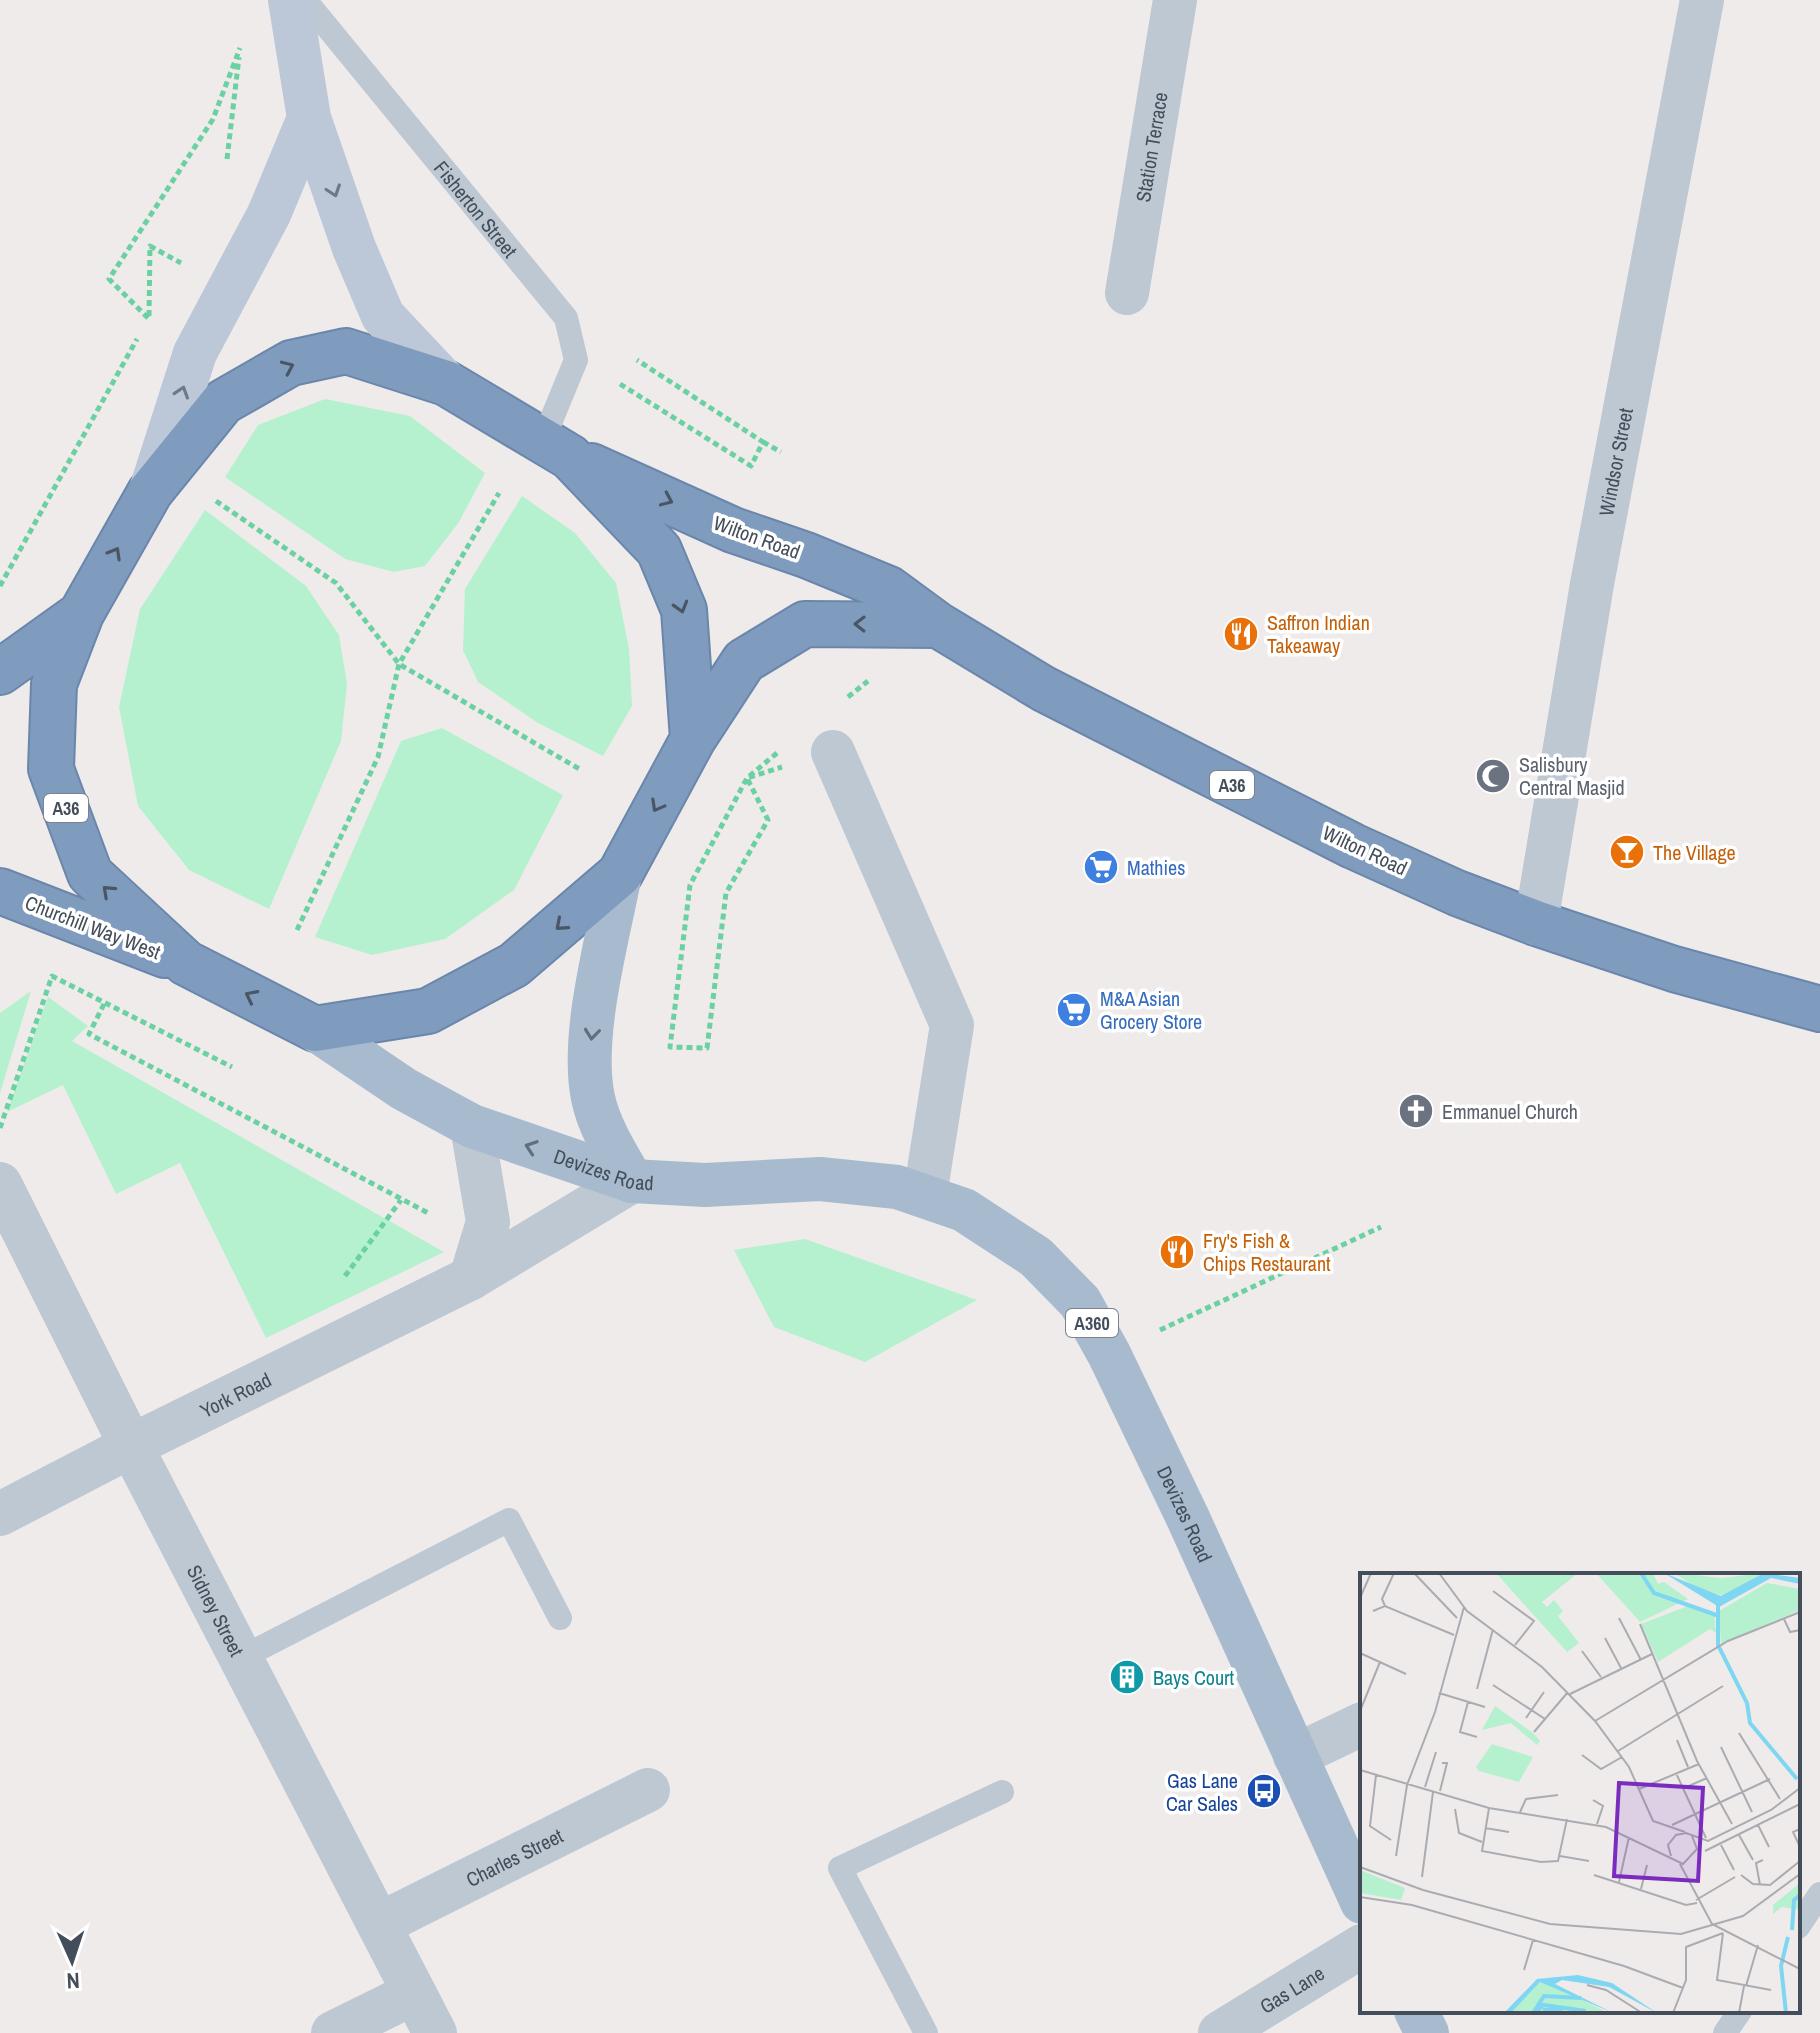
<svg xmlns="http://www.w3.org/2000/svg" width="1820" height="2033" viewBox="0 0 1820 2033" font-family="'Archivo Narrow',sans-serif">
	<style>
		.green { fill: #b5f1ce }
		.lines { fill: none; stroke-linecap: round; stroke-linejoin: round }
		.highway-casing { stroke: #6a87ab; stroke-width: 48 }
		.path { stroke: #6bd1a2; stroke-width: 5; stroke-dasharray: 6 4; stroke-linecap: butt }
		.lane { stroke: #bdc8d3; stroke-width: 24 }
		.street { stroke: #bdc8d3; stroke-width: 44 }
		.secondary { stroke: #bcc8d7; stroke-width: 44 }
		.primary { stroke: #a8bace; stroke-width: 44 }
		.highway { stroke: #7f9cbf; stroke-width: 44 }
		.oneway { stroke: #6d7986 }
		.oneway2 { stroke: #495664 }
		.oneway3 { stroke: #616e7d }
		.labels { text-anchor: middle; dominant-baseline: central; stroke-width: 7; stroke-linejoin: round; paint-order: stroke }
		.shield { fill: #fff; stroke: #7b838c; stroke-width: 2 }
		.shield-label { font-size: 18px; font-weight: bold; fill: #434e5a }
		.street-label { font-size: 20px; fill: #434e5a; stroke: #fff }
		.food-label { font-size: 20px; fill: #c56008; stroke: #fff; text-anchor: start }
		.worship-label { font-size: 20px; fill: #5b616d; stroke: #fff; text-anchor: start }
		.shop-label { font-size: 20px; fill: #366cbe; stroke: #fff; text-anchor: start }
		.culture-label { font-size: 20px; fill: #0d838f; stroke: #fff; text-anchor: start }
		.transit-label { font-size: 20px; fill: #164399; stroke: #fff; text-anchor: end }
		.inset-river { fill: none; stroke: #7ed6f2; stroke-width: 4 }
		.inset-road { fill: none; stroke: #aaacb1; stroke-width: 2 }
		.view { fill: #7b2cbf; fill-opacity: 0.15; stroke: #7b2cbf; stroke-width: 4 }
		.inset-edge { fill: none; stroke: #434e5a; stroke-width: 4 }
	</style>
	<rect width="100%" height="100%" fill="#efebeb"/>
	<path class="green" d="M 325,399 L 410,416 L 485,473 L 459,522 L 425,566 L 394,572 L 345,559 L 225,477 L 258,425 Z
		M 522,496 L 575,533 L 616,583 L 629,649 L 632,706 L 603,756 L 538,723 L 478,682 L 463,650 L 465,589 Z
		M 205,510 L 306,586 L 339,635 L 347,684 L 341,741 L 269,909 L 189,870 L 138,806 L 119,707 L 140,609 Z
		M 442,728 L 563,795 L 514,890 L 445,939 L 372,955 L 315,937 L 401,741 Z
		M 31,991 L 0,1093 L 0,1013 Z
		M 48,997 L 88,1026 L 72,1041 L 444,1252 L 266,1338 L 180,1163 L 116,1194 L 63,1085 L 7,1112 Z
		M 805,1239 L 977,1300 L 865,1362 L 774,1327 L 734,1250 Z"/>
	<g class="lines">
		<g class="highway-casing">
			<path id="highway" d="M 591,466 L 733,530 L 806,555 L 889,589 L 938,625 L 1044,689 L 1353,846 L 1457,893 L 1536,923 L 1674,969 L 1820,1009
				M 0,672 L 81,614
				M 693,739 L 684,610 L 659,550 L 570,457 L 446,383 L 346,351 L 291,363 L 223,402 L 150,492 L 81,614 L 54,684 L 51,769 L 90,874 L 186,963 L 315,1029 L 428,1011 L 514,965 L 620,874 L 693,739 L 744,661 L 805,624 L 938,625
				M 0,891 L 165,955"/>
		</g>
		<path class="path" d="M 227,159 L 239,57
			M 149,316 L 150,246 L 181,263
			M 148,318 L 109,279 L 213,119 L 240,48
			M 620,384 L 751,466 L 763,442 L 637,360
			M 763,442 L 781,452
			M 216,501 L 336,583 L 399,664 L 581,770
			M 0,586 L 137,339
			M 848,697 L 868,681
			M 777,753 L 747,778 L 690,885 L 670,1047 L 707,1048 L 726,893 L 768,820 L 747,778 L 782,767
			M 297,930 L 378,757 L 399,664 L 499,493
			M 104,1004 L 89,1034 L 430,1214
			M 0,1128 L 52,976 L 232,1067
			M 345,1276 L 401,1200
			M 1160,1330 L 1381,1227"/>
		<g class="lane">
			<path id="s1" d="M 305,0 L 566,318 L 576,360 L 543,440"/>
			<path d="M 241,1658 L 509,1520 L 560,1618"/>
			<path d="M 1798,1927 L 1820,1894"/>
			<path d="M 926,2033 L 840,1868 L 1002,1792"/>
			<path d="M 1725,2033 L 1740,2011"/>
		</g>
		<g class="street">
			<path id="s2" d="M 1127,293 L 1175,0"/>
			<path d="M 833,752 L 952,1025 L 925,1195"/>
			<path id="s3" d="M 1536,923 L 1592,584 L 1702,0"/>
			<path id="s4" d="M 0,1184 L 131,1446 L 435,2033"/>
			<path d="M 471,1278 L 488,1222 L 472,1126"/>
			<path id="s5" d="M 0,1514 L 131,1446 L 471,1278 L 632,1181"/>
			<path d="M 1295,1756 L 1362,1724"/>
			<path id="s6" d="M 380,1924 L 648,1790"/>
			<path d="M 333,2033 L 414,1993"/>
			<path id="s7" d="M 1220,2033 L 1362,1946"/>
		</g>
		<path class="secondary" d="M 290,0 L 309,118 L 354,248 L 383,316 L 446,383
			M 151,490 L 195,353 L 269,214 L 309,118"/>
		<g class="primary">
			<path d="M 620,874 C 608,938 580,1035 593,1098 C 599,1127 617,1155 632,1181"/>
			<path id="s8" d="M 315,1029 L 404,1089 L 472,1126 L 632,1181 L 705,1185 L 820,1179 L 897,1187 L 964,1210 L 1036,1257 L 1080,1302 L 1109,1354 L 1187,1516 L 1362,1902"/>
			<path d="M 1416,2011 L 1427,2033"/>
		</g>
		<use href="#highway" class="highway"/>
	</g>
	<defs><path id="oneway-chevron" d="M-2-3.5L2.5 0L-2 3.5" fill="none" stroke-width="1.6" stroke-linecap="round" stroke-linejoin="round" transform="scale(2)"/></defs>
	<g class="oneway">
		<use href="#oneway-chevron" transform="translate(334 191) rotate(71)"/>
		<use href="#oneway-chevron" transform="translate(182 392) rotate(-72)"/>
	</g>
	<g class="oneway2">
		<use href="#oneway-chevron" transform="translate(288 367) rotate(-24)"/>
		<use href="#oneway-chevron" transform="translate(667 500) rotate(24)"/>
		<use href="#oneway-chevron" transform="translate(115 553) rotate(-60)"/>
		<use href="#oneway-chevron" transform="translate(681 607) rotate(74)"/>
		<use href="#oneway-chevron" transform="translate(860 624) rotate(-179)"/>
		<use href="#oneway-chevron" transform="translate(657 806) rotate(119)"/>
		<use href="#oneway-chevron" transform="translate(108 891) rotate(-137)"/>
		<use href="#oneway-chevron" transform="translate(561 925) rotate(139)"/>
		<use href="#oneway-chevron" transform="translate(251 996) rotate(-153)"/>
	</g>
	<g class="oneway3">
		<use href="#oneway-chevron" transform="translate(592 1034) rotate(96)"/>
		<use href="#oneway-chevron" transform="translate(531 1147) rotate(-161)"/>
	</g>
	<defs>
		<g id="restaurant-disc" transform="scale(1.8)"><circle r="9.5" fill="#e8710a" stroke="#fff"/><path d="M-5-6h1v4h1v-4h1v4h1v-4h1v5L-1.5 .5V6h-2V.5L-5-1ZM5-6V6H3V1.5H1.5Q1.5-4 5-6Z" fill="#fff"/></g>
		<g id="mosque-disc" transform="scale(1.8)"><circle r="9.5" fill="#6b7280" stroke="#fff"/><path d="M3.5-4.9A6 6 0 1 0 3.5 4.9A5 5 0 1 1 3.5-4.9Z" fill="#fff"/></g>
		<g id="bar-disc" transform="scale(1.8)"><circle r="9.5" fill="#e8710a" stroke="#fff"/><path d="M-6-5H6L.8 .8V4.5H3.5V6h-7V4.5H-.8V.8Z" fill="#fff"/></g>
		<g id="supermarket-disc" transform="scale(1.8)"><circle r="9.5" fill="#3f7fe0" stroke="#fff"/><path d="M-6-5.5h2.5l.6 2H6L4.5 2H-2.5L-4.4-4H-6ZM-1.5 3.2a1.3 1.3 0 1 0 .1 0ZM3 3.2a1.3 1.3 0 1 0 .1 0Z" fill="#fff"/></g>
		<g id="church-disc" transform="scale(1.8)"><circle r="9.5" fill="#6b7280" stroke="#fff"/><path d="M-1.2-6h2.4v3.5h3.3v2.4h-3.3V6h-2.4V-.1h-3.3v-2.4h3.3Z" fill="#fff"/></g>
		<g id="building-disc" transform="scale(1.8)"><circle r="9.5" fill="#0f9aa8" stroke="#fff"/><path d="M-4-6H4V6H1V3H-1V6H-4ZM-2.5-4.3h1.7v1.8h-1.7ZM.8-4.3h1.7v1.8H.8ZM-2.5-1h1.7V.8h-1.7ZM.8-1h1.7V.8H.8Z" fill="#fff"/></g>
		<g id="bus-disc" transform="scale(1.8)"><circle r="9.5" fill="#1a4fb4" stroke="#fff"/><path d="M-5-6H5V4H4V6H2V4H-2V6H-4V4H-5ZM-3.5-4V0h7V-4ZM-3.5 1.2v1.5H-2V1.2ZM2 1.2v1.5H3.5V1.2Z" fill="#fff"/></g>
	</defs>
	<g fill-rule="evenodd">
		<use href="#restaurant-disc" x="1241" y="634"/>
		<use href="#mosque-disc" x="1493" y="776"/>
		<use href="#bar-disc" x="1627" y="852"/>
		<use href="#supermarket-disc" x="1101" y="867"/>
		<use href="#supermarket-disc" x="1074" y="1010"/>
		<use href="#church-disc" x="1416" y="1111"/>
		<use href="#restaurant-disc" x="1177" y="1252"/>
		<use href="#building-disc" x="1127" y="1677"/>
		<use href="#bus-disc" x="1264" y="1791"/>
	</g>
	<g class="labels">
		<g class="shield">
			<rect x="1210" y="771" width="44" height="28" rx="6"/>
			<rect x="44" y="794" width="44" height="28" rx="6"/>
			<rect x="1066" y="1309" width="52" height="28" rx="6"/>
		</g>
		<g class="shield-label">
			<text x="1232" y="785">A36</text>
			<text x="66" y="808">A36</text>
			<text x="1092" y="1323">A360</text>
		</g>
		<g class="street-label">
			<text stroke="none"><textPath href="#s2" startOffset="148">Station Terrace</textPath></text>
			<text stroke="none"><textPath href="#s1" startOffset="270">Fisherton Street</textPath></text>
			<text stroke="none"><textPath href="#s3" startOffset="468">Windsor Street</textPath></text>
			<text transform="translate(757 537) rotate(20)">Wilton Road</text>
			<text transform="translate(1365 850) rotate(25)">Wilton Road</text>
			<text transform="translate(93 927) rotate(21)">Churchill Way West</text>
			<text stroke="none"><textPath href="#s8" startOffset="324">Devizes Road</textPath></text>
			<text stroke="none"><textPath href="#s5" startOffset="264">York Road</textPath></text>
			<text stroke="none"><textPath href="#s8" startOffset="1076">Devizes Road</textPath></text>
			<text stroke="none"><textPath href="#s4" startOffset="478">Sidney Street</textPath></text>
			<text stroke="none"><textPath href="#s6" startOffset="150">Charles Street</textPath></text>
			<text stroke="none"><textPath href="#s7" startOffset="84">Gas Lane</textPath></text>
		</g>
		<g class="food-label">
			<text x="1267" y="622">Saffron Indian<tspan x="1267" dy="23">Takeaway</tspan></text>
			<text x="1653" y="852">The Village</text>
			<text x="1203" y="1240">Fry's Fish &amp;<tspan x="1203" dy="23">Chips Restaurant</tspan></text>
		</g>
		<g class="worship-label">
			<text x="1519" y="764">Salisbury<tspan x="1519" dy="23">Central Masjid</tspan></text>
			<text x="1442" y="1111">Emmanuel Church</text>
		</g>
		<g class="shop-label">
			<text x="1127" y="867">Mathies</text>
			<text x="1100" y="998">M&amp;A Asian<tspan x="1100" dy="23">Grocery Store</tspan></text>
		</g>
		<g class="culture-label">
			<text x="1153" y="1677">Bays Court</text>
		</g>
		<g class="transit-label">
			<text x="1238" y="1780">Gas Lane<tspan x="1238" dy="23">Car Sales</tspan></text>
		</g>
	</g>
	<g transform="translate(1360 1573)">
		<rect width="440" height="440" fill="#efebeb"/>
		<path d="M 136,0 L 218,0 L 182,29 L 187,34 L 194,27 L 203,38 L 198,43 L 219,70 L 207,79 ZM 236,0 L 293,0 L 298,11 L 304,9 L 328,26 L 280,49 ZM 407,10 L 440,16 L 440,37 L 361,71 L 359,38 ZM 328,33 L 354,39 L 356,60 L 350,56 L 298,89 L 281,51 ZM 132,171 L 173,184 L 159,209 L 119,198 L 116,194 ZM 180,409 L 192,412 L 248,440 L 151,440 Z" fill="#b5f1ce"/>
		<path d="M 314,0 L 362,5 L 404,0 L 364,23 L 337,15 ZM 135,133 L 173,160 L 180,168 L 177,172 L 151,150 L 122,157 ZM 0,297 L 45,315 L 41,327 L 0,320 ZM 440,310 L 440,337 L 422,334 L 413,341 L 413,332 Z" fill="#b5f1ce"/>
		<path d="M 304,0 L 361,23 L 404,0 L 440,5 L 440,11 L 411,5 L 359,34 ZM 218,402 L 252,410 L 297,440 L 249,414 L 202,407 L 195,411 L 253,440 L 180,409 L 151,440 L 144,440 L 177,406 Z" fill="#7ed6f2"/>
		<path class="inset-river" d="M 281,0 L 294,20 L 359,43M 358,32 L 358,72 L 387,130 L 390,150 L 437,206M 432,357 L 434,327 L 440,322M 195,437 L 183,437 L 203,438M 173,440 L 184,423 L 221,425M 176,440 L 183,432 L 226,438M 426,440 L 421,393 L 428,364"/>
		<path class="inset-road" d="M 54,0 L 97,45M 79,0 L 107,38 L 182,94 L 235,148 L 269,194 L 293,248 L 325,259M 133,18 L 174,48 L 155,72M 0,25 L 11,0M 25,33 L 22,26 L 34,0M 13,38 L 25,33 L 94,62M 259,45 L 281,87M 424,46 L 430,59 L 440,57M 280,51 L 337,188 L 372,251M 245,65 L 261,95M 222,78 L 241,104M 0,80 L 46,101M 133,112 L 185,146M 117,116 L 133,56M 79,120 L 125,134M 210,121 L 292,81M 108,129 L 100,159 L 117,164M 0,138 L 20,89M 166,145 L 184,119M 235,148 L 368,68 L 440,39M 174,159 L 208,119M 379,160 L 420,226M 317,167 L 328,194M 361,174 L 392,239M 258,178 L 363,113M 222,182 L 241,196 L 262,184M 0,197 L 129,235 L 246,254 L 323,291 L 337,276 L 332,263M 316,200 L 346,265M 16,202 L 10,253 L 31,267M 65,214 L 76,179M 324,215 L 347,205M 279,216 L 339,191M 80,218 L 87,190 L 82,190M 233,227 L 243,233 L 237,251M 129,235 L 122,278 L 181,289 L 198,288 L 207,246M 95,236 L 99,260 L 122,269M 160,239 L 166,226 L 198,222M 312,252 L 410,206M 398,252 L 409,274M 125,255 L 149,259M 440,256 L 433,259 L 440,274M 379,262 L 393,287M 361,272 L 374,297M 345,278 L 440,231M 36,283 L 47,212 L 75,139 L 104,34M 200,283 L 229,288M 311,283 L 308,272 L 316,262 L 326,260 L 348,268 L 411,237 L 440,215M 320,291 L 352,351 L 440,396M 0,294 L 63,317 L 190,351 L 321,361 L 383,343 L 440,301M 234,302 L 326,332 L 337,330M 381,302 L 393,311 L 410,312 L 440,288M 62,304 L 73,219M 259,309 L 269,264M 400,312 L 396,290 L 403,287M 281,316 L 287,292M 0,324 L 52,332 L 264,393 L 323,415M 336,327 L 375,304M 363,360 L 357,407 L 411,417M 164,397 L 173,367M 227,412 L 246,417 L 282,440M 386,413 L 398,372M 313,440 L 326,407 L 326,374 L 363,360M 379,440 L 384,413"/>
		<path class="view" d="M 259,210 L 343,215 L 338,308 L 254,303 Z"/>
		<rect width="440" height="440" class="inset-edge"/>
	</g>
	<g transform="translate(72 1961) rotate(177)" stroke="#ffffff" stroke-width="6" paint-order="stroke">
	<path d="M0-6L14 30L0 20L-14 30Z" fill="#434e5a"/>
	<text y="-12" font-size="22" font-weight="bold" text-anchor="middle" fill="#434e5a">N</text>
	</g>
</svg>
